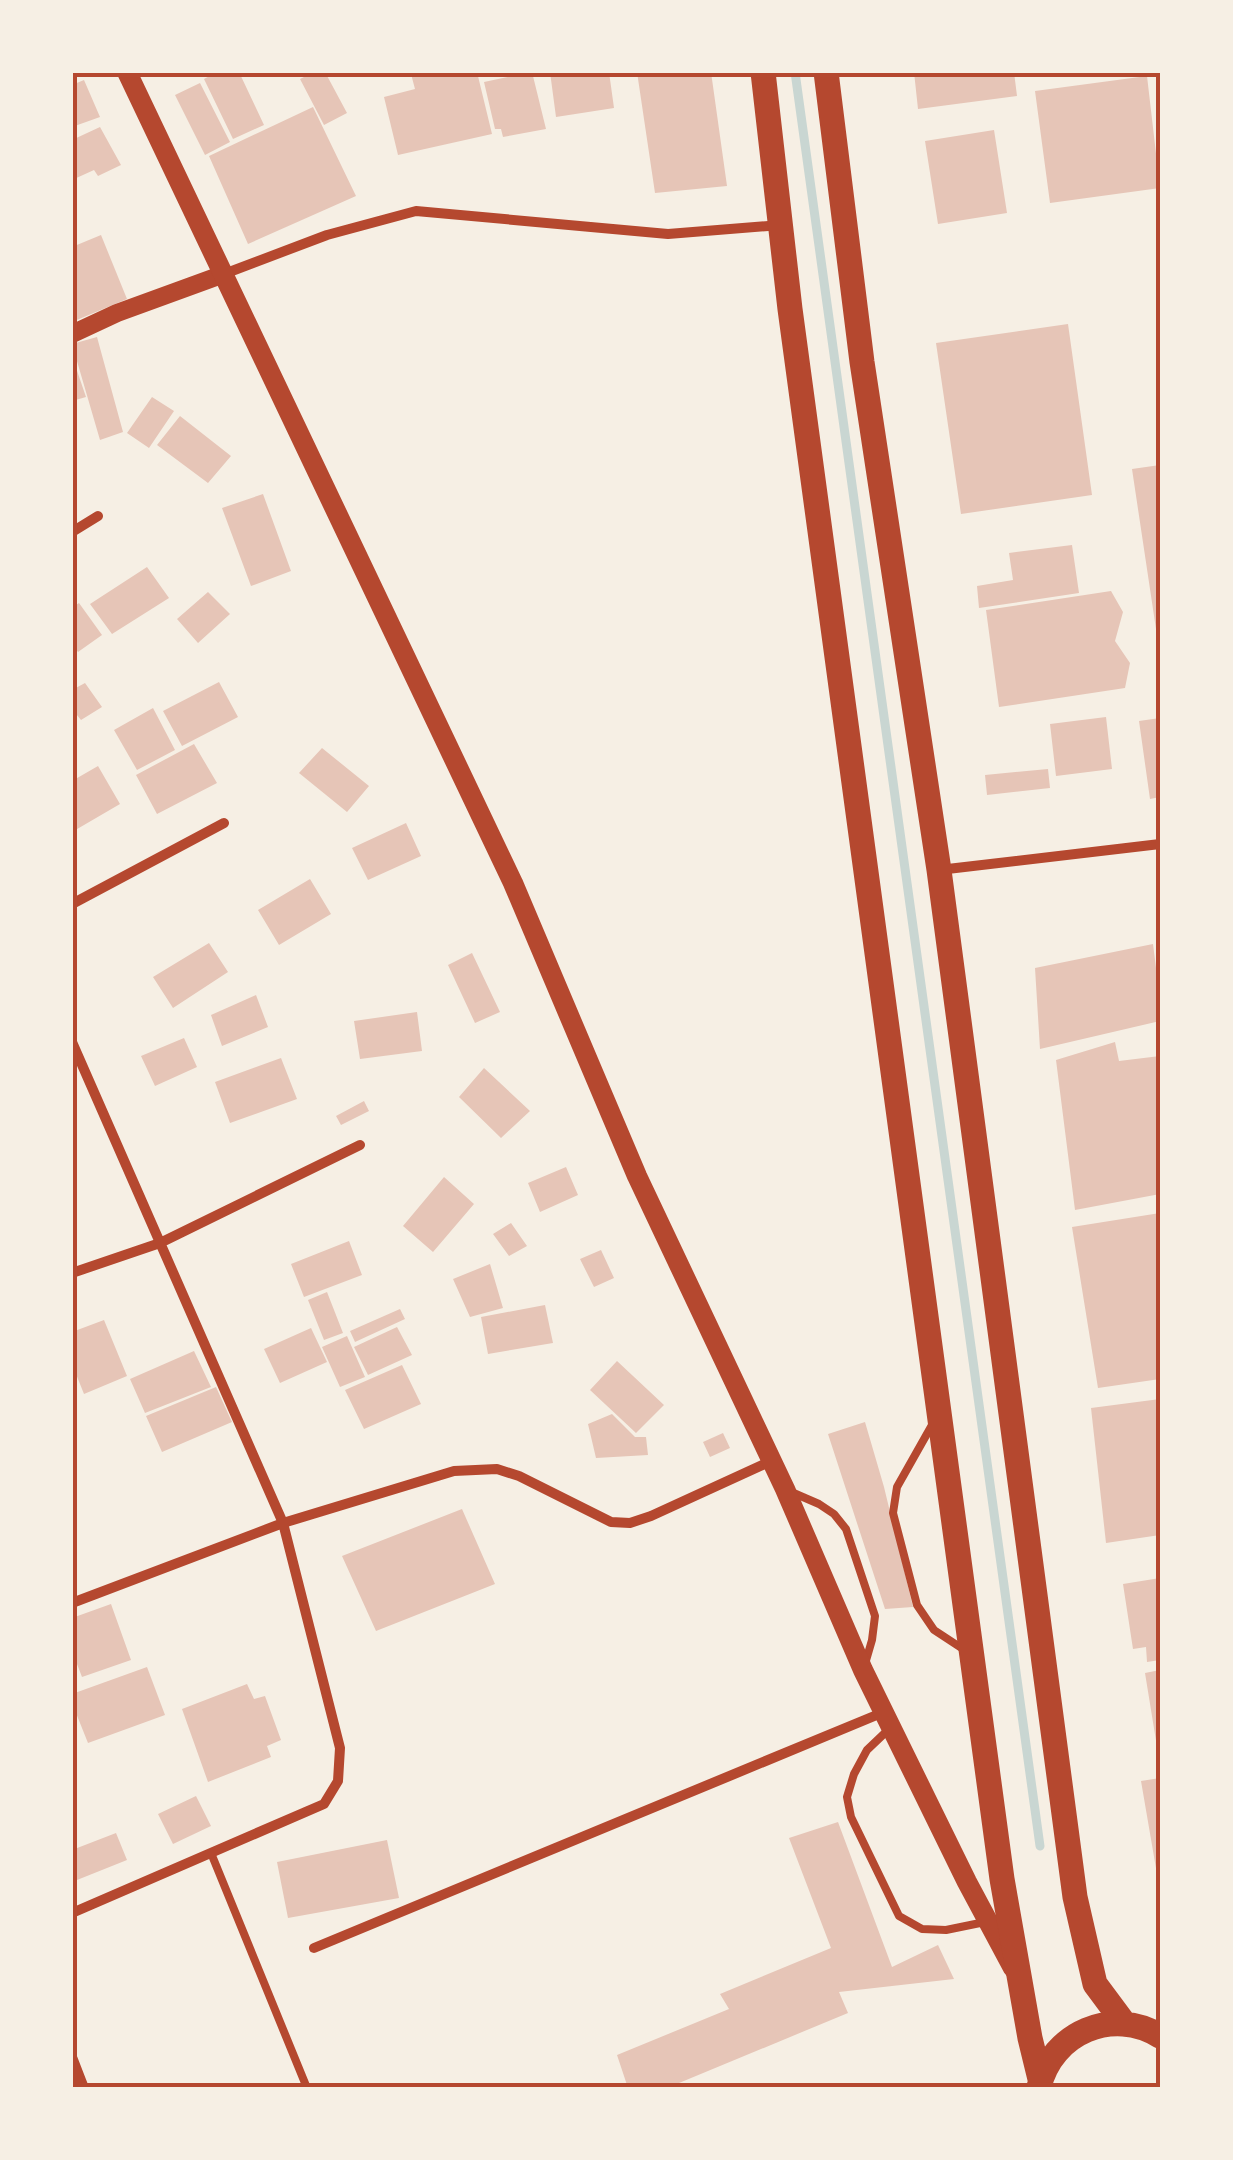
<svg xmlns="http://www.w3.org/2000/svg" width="1233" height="2160" viewBox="0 0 1233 2160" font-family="Karla,sans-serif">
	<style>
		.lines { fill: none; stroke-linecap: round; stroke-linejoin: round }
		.stream { stroke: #c9d6d2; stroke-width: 9 }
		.building { fill: #e6c5b7 }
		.service { stroke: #b5482f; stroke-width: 8 }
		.minor { stroke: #b5482f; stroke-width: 10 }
		.tertiary { stroke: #b5482f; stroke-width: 18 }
		.secondary { stroke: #b5482f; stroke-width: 20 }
		.primary { stroke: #b5482f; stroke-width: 25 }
		.neatline { fill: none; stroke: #b5482f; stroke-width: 4 }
	</style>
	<rect width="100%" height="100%" fill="#f6efe4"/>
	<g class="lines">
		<path class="stream" d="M 795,72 L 1040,1846"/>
	</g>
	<path class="building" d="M 217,72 L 239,72 L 264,125 L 233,139 L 204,79 Z
		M 314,72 L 325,72 L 347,113 L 324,125 L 300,79 Z
		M 420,72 L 477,72 L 492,134 L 398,155 L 384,97 L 415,89 L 411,74 Z
		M 532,72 L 546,129 L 503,137 L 501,129 L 495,129 L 484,82 Z
		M 550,72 L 609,72 L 614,108 L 556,117 Z
		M 637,72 L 711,72 L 727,186 L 655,193 Z
		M 914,72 L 1014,72 L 1017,96 L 918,109 Z
		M 1147,76 L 1160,188 L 1050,203 L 1035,91 Z
		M 84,80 L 100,117 L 72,127 L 72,85 Z
		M 200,83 L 230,142 L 205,155 L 175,95 Z
		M 313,107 L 356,196 L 248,244 L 209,156 Z
		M 100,127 L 121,165 L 98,176 L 94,170 L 72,180 L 72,140 Z
		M 994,130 L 1007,213 L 938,224 L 925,141 Z
		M 101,235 L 127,299 L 72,322 L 72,247 Z
		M 1068,324 L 1092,495 L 961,514 L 936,343 Z
		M 97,337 L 123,432 L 100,440 L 72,344 Z
		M 72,356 L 86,397 L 72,401 Z
		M 152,397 L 174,411 L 149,448 L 127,433 Z
		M 180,416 L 231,456 L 208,483 L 157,445 Z
		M 1160,465 L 1160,628 L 1156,629 L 1132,469 Z
		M 263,494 L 291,571 L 251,586 L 222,508 Z
		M 1072,545 L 1079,593 L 979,608 L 977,586 L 1013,580 L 1009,553 Z
		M 147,567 L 169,598 L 112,634 L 90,604 Z
		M 1111,591 L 1123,612 L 1115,641 L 1130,663 L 1125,688 L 999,707 L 986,610 Z
		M 208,592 L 230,614 L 198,643 L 177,619 Z
		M 79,603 L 102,635 L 78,652 L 72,644 L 72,608 Z
		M 219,682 L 238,717 L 182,746 L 163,711 Z
		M 85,683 L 102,707 L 81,720 L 72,709 L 72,690 Z
		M 153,708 L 175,750 L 137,770 L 114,730 Z
		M 1106,717 L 1112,769 L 1056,776 L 1050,724 Z
		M 1160,718 L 1160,797 L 1150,799 L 1139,721 Z
		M 194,744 L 217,783 L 157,814 L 136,775 Z
		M 322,748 L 369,786 L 347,812 L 299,773 Z
		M 98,766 L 120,804 L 72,832 L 72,781 Z
		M 1048,769 L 1050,788 L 987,795 L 985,775 Z
		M 406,823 L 421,856 L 368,880 L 352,848 Z
		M 310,879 L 331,914 L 279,945 L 258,910 Z
		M 209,943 L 228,972 L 173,1008 L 153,977 Z
		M 1153,944 L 1160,1000 L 1160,1021 L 1040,1049 L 1035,968 Z
		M 472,953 L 500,1012 L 475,1023 L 448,965 Z
		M 256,995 L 268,1027 L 222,1046 L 211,1015 Z
		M 417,1012 L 422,1051 L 360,1059 L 354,1021 Z
		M 184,1038 L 197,1067 L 155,1086 L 141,1056 Z
		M 1115,1042 L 1119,1061 L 1160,1056 L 1160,1194 L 1075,1210 L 1056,1060 Z
		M 281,1058 L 297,1099 L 230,1123 L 215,1082 Z
		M 484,1068 L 530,1111 L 501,1138 L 459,1097 Z
		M 364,1101 L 369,1111 L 341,1125 L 336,1116 Z
		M 566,1167 L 578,1195 L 540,1212 L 528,1183 Z
		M 444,1177 L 474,1204 L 433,1252 L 403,1226 Z
		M 1160,1213 L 1160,1379 L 1098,1388 L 1072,1227 Z
		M 511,1223 L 527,1246 L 509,1256 L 493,1234 Z
		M 349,1241 L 362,1275 L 304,1297 L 291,1264 Z
		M 601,1250 L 614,1278 L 594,1287 L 580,1259 Z
		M 490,1264 L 503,1308 L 470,1317 L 453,1279 Z
		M 327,1292 L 343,1333 L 324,1340 L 308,1300 Z
		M 545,1305 L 553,1343 L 488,1354 L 481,1317 Z
		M 400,1309 L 405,1319 L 355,1342 L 350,1331 Z
		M 104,1320 L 127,1376 L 84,1394 L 72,1364 L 72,1332 Z
		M 397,1327 L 412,1355 L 368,1375 L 354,1347 Z
		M 311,1328 L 327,1362 L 280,1383 L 264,1349 Z
		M 347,1336 L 365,1377 L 340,1387 L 322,1347 Z
		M 194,1351 L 211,1387 L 145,1413 L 130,1379 Z
		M 617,1361 L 664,1405 L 636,1433 L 590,1390 Z
		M 402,1365 L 421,1404 L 364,1429 L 345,1390 Z
		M 216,1387 L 232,1422 L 162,1452 L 146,1416 Z
		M 1160,1399 L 1160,1535 L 1106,1543 L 1091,1408 Z
		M 612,1414 L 635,1437 L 646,1437 L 648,1455 L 596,1458 L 588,1424 Z
		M 865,1422 L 884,1487 L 913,1607 L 885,1609 L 828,1434 Z
		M 723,1433 L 730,1448 L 710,1457 L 703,1442 Z
		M 462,1509 L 495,1584 L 376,1631 L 342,1556 Z
		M 1160,1578 L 1160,1660 L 1147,1662 L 1146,1647 L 1133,1649 L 1123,1584 Z
		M 111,1604 L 131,1660 L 82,1677 L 72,1651 L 72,1618 Z
		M 147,1667 L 165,1715 L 88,1743 L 72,1703 L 72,1694 Z
		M 1160,1670 L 1160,1752 L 1158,1753 L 1145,1673 Z
		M 247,1684 L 254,1699 L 265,1696 L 281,1740 L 267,1746 L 271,1757 L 208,1782 L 182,1709 Z
		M 1160,1778 L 1160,1880 L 1158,1880 L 1141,1781 Z
		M 196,1796 L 211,1826 L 173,1844 L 158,1814 Z
		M 838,1822 L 892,1967 L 938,1945 L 954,1979 L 839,1992 L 848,2013 L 667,2088 L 628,2088 L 617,2055 L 729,2009 L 720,1994 L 831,1948 L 789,1838 Z
		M 116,1833 L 127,1860 L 72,1882 L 72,1850 Z
		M 387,1840 L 399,1898 L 288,1918 L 277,1862 Z"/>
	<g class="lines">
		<path class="service" d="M 932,1425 L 897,1487 L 893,1513 L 917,1605 L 934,1630 L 966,1651
			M 789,1491 L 819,1504 L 834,1514 L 846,1529 L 875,1616 L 872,1640 L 865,1664
			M 888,1730 L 867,1750 L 854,1774 L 847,1797 L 851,1817 L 899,1916 L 922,1929 L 946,1930 L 985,1922
			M 211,1853 L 307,2088"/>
		<path class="minor" d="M 224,274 L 327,235 L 416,211 L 668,234 L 781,225
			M 72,532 L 98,516
			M 939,870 L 1160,844
			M 72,904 L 224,823
			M 72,1042 L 283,1523 L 340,1748 L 338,1781 L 324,1804 L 72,1913
			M 72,1273 L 160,1243 L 360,1145
			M 72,1603 L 283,1523 L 454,1471 L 497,1469 L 519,1476 L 611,1522 L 630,1523 L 651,1516 L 771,1461
			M 314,1948 L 884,1712
			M 72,2057 L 84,2088"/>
		<path class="tertiary" d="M 72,334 L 117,313 L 224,274"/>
		<path class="secondary" d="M 127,72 L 513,883 L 637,1176 L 785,1489 L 863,1670 L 967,1882 L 1013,1968"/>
		<path class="primary" d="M 763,72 L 790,309 L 1002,1879 L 1030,2038 L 1040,2079
			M 826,72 L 862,362 L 939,870 L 1075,1897 L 1095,1984 L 1124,2023
			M 1039,2087 C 1052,2032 1113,2007 1160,2036"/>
	</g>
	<rect width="1233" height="2160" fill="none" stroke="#f6efe4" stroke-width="150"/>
	<rect x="75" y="75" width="1083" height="2010" class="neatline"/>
</svg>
